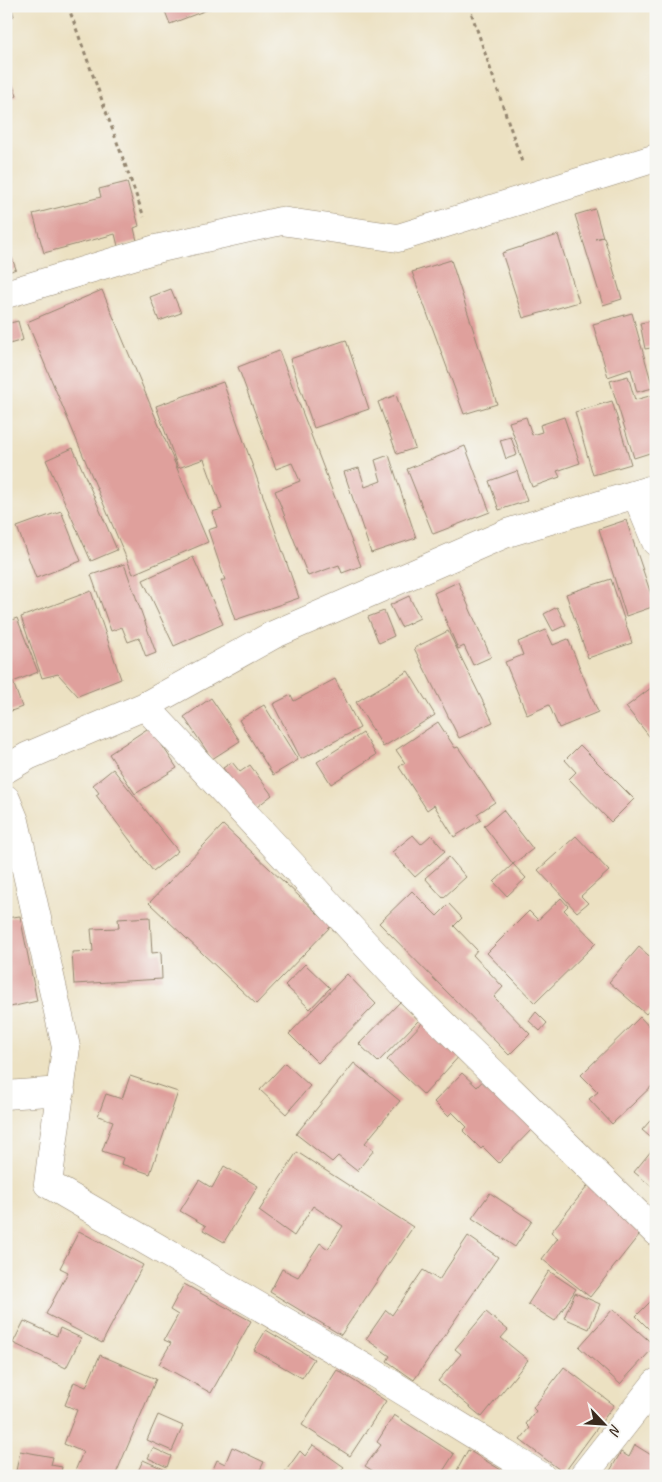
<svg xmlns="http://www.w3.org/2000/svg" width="662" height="1482" viewBox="0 0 662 1482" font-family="Caveat,sans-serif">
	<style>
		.building { fill: #dfa09c }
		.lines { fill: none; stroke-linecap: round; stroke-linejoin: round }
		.minor-casing { stroke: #948670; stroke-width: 29 }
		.path { stroke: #948670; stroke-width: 3; stroke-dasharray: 4 4; stroke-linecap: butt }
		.minor { stroke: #fff; stroke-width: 28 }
	</style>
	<rect width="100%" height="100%" fill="#f6f6f2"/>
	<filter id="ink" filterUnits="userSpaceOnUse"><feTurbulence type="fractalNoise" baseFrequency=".02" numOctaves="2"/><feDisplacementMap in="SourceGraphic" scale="10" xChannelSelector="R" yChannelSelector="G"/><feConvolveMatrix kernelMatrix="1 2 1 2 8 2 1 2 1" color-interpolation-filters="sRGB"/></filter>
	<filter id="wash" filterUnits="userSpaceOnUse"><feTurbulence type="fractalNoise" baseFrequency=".0096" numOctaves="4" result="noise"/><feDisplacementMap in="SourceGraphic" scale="20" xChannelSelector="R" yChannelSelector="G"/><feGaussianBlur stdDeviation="1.12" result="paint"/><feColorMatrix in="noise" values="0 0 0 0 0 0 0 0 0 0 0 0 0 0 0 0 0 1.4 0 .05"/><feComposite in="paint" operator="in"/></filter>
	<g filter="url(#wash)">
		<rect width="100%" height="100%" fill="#ece1c2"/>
		<g id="blocks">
			<path class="building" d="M 6,6 L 11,6 L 14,16 L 6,19 Z
				M 163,6 L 217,6 L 170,24 Z
				M 6,68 L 17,96 L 6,100 Z
				M 127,182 L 139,226 L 134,228 L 137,241 L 118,246 L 115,234 L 44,253 L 33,214 L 101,197 L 99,189 Z
				M 595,209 L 603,237 L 595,239 L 604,237 L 622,299 L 603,305 L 575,215 Z
				M 558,235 L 579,302 L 523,318 L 502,253 Z
				M 12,258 L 16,269 L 6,273 L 6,260 Z
				M 451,260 L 497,404 L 464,414 L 412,272 Z
				M 171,289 L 181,313 L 159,321 L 150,297 Z
				M 102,290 L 208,542 L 133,574 L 27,322 Z
				M 632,313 L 653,388 L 637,392 L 631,369 L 608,377 L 593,324 Z
				M 18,321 L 23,340 L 6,345 L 6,324 Z
				M 652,321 L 656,338 L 656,347 L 645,349 L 640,323 Z
				M 346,340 L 369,409 L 314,428 L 290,359 Z
				M 279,351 L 361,566 L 342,573 L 339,565 L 308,576 L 275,491 L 300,481 L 292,463 L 276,469 L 238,367 Z
				M 628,376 L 635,400 L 653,395 L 656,403 L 656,451 L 634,458 L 610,381 Z
				M 223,382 L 299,598 L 235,620 L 221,580 L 225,580 L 208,530 L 217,527 L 212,512 L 222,509 L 204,459 L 178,468 L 156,406 Z
				M 396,395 L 415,448 L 397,454 L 378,402 Z
				M 612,401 L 631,464 L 593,475 L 575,412 Z
				M 526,417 L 532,435 L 542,432 L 540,425 L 564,417 L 580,463 L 557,471 L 560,477 L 532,487 L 509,422 Z
				M 511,437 L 517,455 L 506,459 L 500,440 Z
				M 465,446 L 490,512 L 433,534 L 407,469 Z
				M 73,448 L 117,550 L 91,561 L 46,460 Z
				M 389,455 L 416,538 L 371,553 L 344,472 L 359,468 L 365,487 L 381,481 L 375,460 Z
				M 517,471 L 527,501 L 499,510 L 489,481 Z
				M 61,511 L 81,561 L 36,578 L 17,527 Z
				M 626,520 L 655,606 L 626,616 L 599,529 Z
				M 193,557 L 223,624 L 174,646 L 143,580 Z
				M 124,564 L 156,653 L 146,657 L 139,638 L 128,642 L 122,627 L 111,631 L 91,575 Z
				M 611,579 L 632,643 L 588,658 L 566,594 Z
				M 458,582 L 491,657 L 473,665 L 464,646 L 458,649 L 434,593 Z
				M 91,591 L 121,679 L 78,696 L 58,674 L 42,678 L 21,617 Z
				M 409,596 L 420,618 L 401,627 L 390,605 Z
				M 557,607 L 566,625 L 553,631 L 544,614 Z
				M 384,611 L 394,636 L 379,643 L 368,617 Z
				M 17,618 L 38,672 L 13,682 L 22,707 L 6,713 L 6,622 Z
				M 546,630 L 553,645 L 568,639 L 598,712 L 559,728 L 549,705 L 527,715 L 505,662 L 523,655 L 518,642 Z
				M 448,631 L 493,722 L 459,738 L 414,648 Z
				M 408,671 L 435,715 L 383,747 L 356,702 Z
				M 335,679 L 360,728 L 301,759 L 273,704 L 291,695 L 294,701 Z
				M 656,684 L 656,739 L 653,741 L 626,707 Z
				M 211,698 L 240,741 L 212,759 L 184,717 Z
				M 264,705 L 298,760 L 273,775 L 239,720 Z
				M 438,722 L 455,748 L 458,747 L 495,802 L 477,814 L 481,820 L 454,837 L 434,805 L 427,810 L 399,767 L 405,763 L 396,750 Z
				M 150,727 L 177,768 L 135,794 L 109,754 Z
				M 363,733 L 376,755 L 331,784 L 317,762 Z
				M 580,745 L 634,799 L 611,822 L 569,779 L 576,772 L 565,760 Z
				M 232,762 L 240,772 L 250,765 L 272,795 L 253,810 L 223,768 Z
				M 113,769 L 178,851 L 153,871 L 96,795 L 99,793 L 93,785 Z
				M 503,810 L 533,849 L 513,864 L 526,878 L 507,896 L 494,882 L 513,864 L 484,826 Z
				M 223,825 L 331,926 L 256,1004 L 149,903 Z
				M 413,835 L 421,844 L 431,835 L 445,851 L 415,877 L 392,852 Z
				M 576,836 L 609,871 L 581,896 L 588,903 L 577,912 L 538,870 Z
				M 449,857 L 466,877 L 443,898 L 425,878 Z
				M 412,891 L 437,916 L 449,904 L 462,918 L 454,926 L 477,950 L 473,955 L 503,987 L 494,997 L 530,1034 L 509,1055 L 379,923 Z
				M 561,898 L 568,906 L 564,910 L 596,943 L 535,1003 L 487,953 L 529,911 L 538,920 Z
				M 20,916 L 37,1001 L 6,1008 L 6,918 Z
				M 150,917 L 152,953 L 161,952 L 162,979 L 74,984 L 72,952 L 93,951 L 91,929 L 119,928 L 118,919 Z
				M 639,947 L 656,962 L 656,1003 L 646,1014 L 609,982 Z
				M 305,964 L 330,988 L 310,1009 L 285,985 Z
				M 347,974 L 376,1004 L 318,1063 L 289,1034 Z
				M 401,1001 L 420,1019 L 378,1062 L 359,1044 Z
				M 536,1012 L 547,1023 L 540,1031 L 529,1021 Z
				M 640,1017 L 656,1034 L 656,1082 L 612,1124 L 589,1099 L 598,1092 L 581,1075 Z
				M 426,1019 L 462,1053 L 424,1095 L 387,1060 Z
				M 285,1063 L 310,1086 L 286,1114 L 260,1090 Z
				M 354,1063 L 400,1101 L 365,1143 L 374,1150 L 357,1171 L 338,1156 L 332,1162 L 296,1134 Z
				M 462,1073 L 477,1087 L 486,1077 L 536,1125 L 499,1163 L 483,1147 L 481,1149 L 463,1131 L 467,1127 L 452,1112 L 448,1116 L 434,1102 Z
				M 130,1076 L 178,1092 L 150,1174 L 121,1164 L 123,1158 L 102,1151 L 113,1121 L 98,1116 L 106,1094 L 122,1099 Z
				M 656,1114 L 656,1142 L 642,1130 Z
				M 656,1145 L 656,1180 L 651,1186 L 634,1172 Z
				M 297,1152 L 413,1227 L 341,1335 L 270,1292 L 282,1269 L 298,1277 L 320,1243 L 328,1249 L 343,1226 L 313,1206 L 294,1236 L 259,1211 Z
				M 224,1166 L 258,1186 L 224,1242 L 203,1230 L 206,1226 L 180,1211 L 199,1180 L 212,1188 Z
				M 591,1182 L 646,1226 L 590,1297 L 542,1259 L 558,1238 L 551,1232 Z
				M 490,1193 L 532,1221 L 515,1247 L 472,1218 Z
				M 79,1231 L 143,1265 L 102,1343 L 46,1314 L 68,1272 L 60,1268 Z
				M 468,1236 L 498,1257 L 414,1380 L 387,1361 L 390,1356 L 366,1339 L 386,1310 L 392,1315 L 423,1270 L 439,1280 Z
				M 549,1271 L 576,1289 L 555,1321 L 528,1304 Z
				M 184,1284 L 251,1321 L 211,1393 L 159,1364 L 171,1343 L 164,1340 L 178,1315 L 170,1310 Z
				M 575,1293 L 600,1304 L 589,1329 L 564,1318 Z
				M 656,1296 L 656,1336 L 636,1316 Z
				M 613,1309 L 655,1346 L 620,1384 L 579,1347 Z
				M 486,1312 L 508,1330 L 501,1338 L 528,1360 L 482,1417 L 438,1381 L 461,1354 L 455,1349 Z
				M 24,1321 L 57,1336 L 60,1328 L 81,1338 L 66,1368 L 13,1343 Z
				M 266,1330 L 314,1359 L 302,1378 L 254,1350 Z
				M 100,1355 L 156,1379 L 115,1476 L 86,1476 L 75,1471 L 83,1452 L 64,1444 L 77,1410 L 65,1405 L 74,1382 L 86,1387 Z
				M 564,1367 L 614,1405 L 564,1473 L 520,1440 L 530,1428 L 526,1424 L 536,1411 L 533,1408 Z
				M 337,1370 L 386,1401 L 350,1456 L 302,1425 Z
				M 158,1415 L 183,1426 L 172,1451 L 147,1440 Z
				M 394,1415 L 454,1454 L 440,1476 L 381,1476 L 365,1466 L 381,1445 L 377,1442 Z
				M 313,1445 L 344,1467 L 338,1476 L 282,1476 L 300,1451 L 305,1456 Z
				M 635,1445 L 656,1458 L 656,1476 L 607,1476 L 621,1452 L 629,1457 Z
				M 232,1447 L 264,1462 L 257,1476 L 210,1476 L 217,1460 L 225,1464 Z
				M 153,1448 L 171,1456 L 167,1467 L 148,1458 Z
				M 468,1450 L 511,1476 L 454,1476 Z
				M 20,1451 L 53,1457 L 51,1465 L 62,1467 L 60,1476 L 15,1476 Z
				M 143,1460 L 168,1471 L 166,1476 L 136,1476 Z"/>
		</g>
	</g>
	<g filter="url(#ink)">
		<use href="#blocks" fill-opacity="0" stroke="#948670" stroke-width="1"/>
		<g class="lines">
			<g class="minor-casing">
				<path id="minor" d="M 6,294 L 156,249 L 281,221 L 398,238 L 656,158
					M 636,494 L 656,542
					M 145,706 L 408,990 L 656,1232
					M 6,769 L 28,756 L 145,706 L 273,635 L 507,533 L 656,488
					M 6,799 L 15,821 L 66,1047 L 48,1184 L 369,1370 L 541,1476
					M 6,1095 L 61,1091
					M 583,1476 L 656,1383"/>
			</g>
			<path class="path" d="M 68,6 L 144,217
				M 469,6 L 523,165"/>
			<use href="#minor" class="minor"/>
		</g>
	</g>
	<rect width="662" height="1482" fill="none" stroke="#f6f6f2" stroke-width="25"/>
	<g transform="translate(604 1424) rotate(115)" stroke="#f6f6f2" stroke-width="4" paint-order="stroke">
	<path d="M0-4L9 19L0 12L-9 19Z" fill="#3b2a1e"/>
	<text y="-8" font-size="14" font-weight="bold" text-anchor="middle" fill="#3b2a1e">N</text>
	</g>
</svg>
